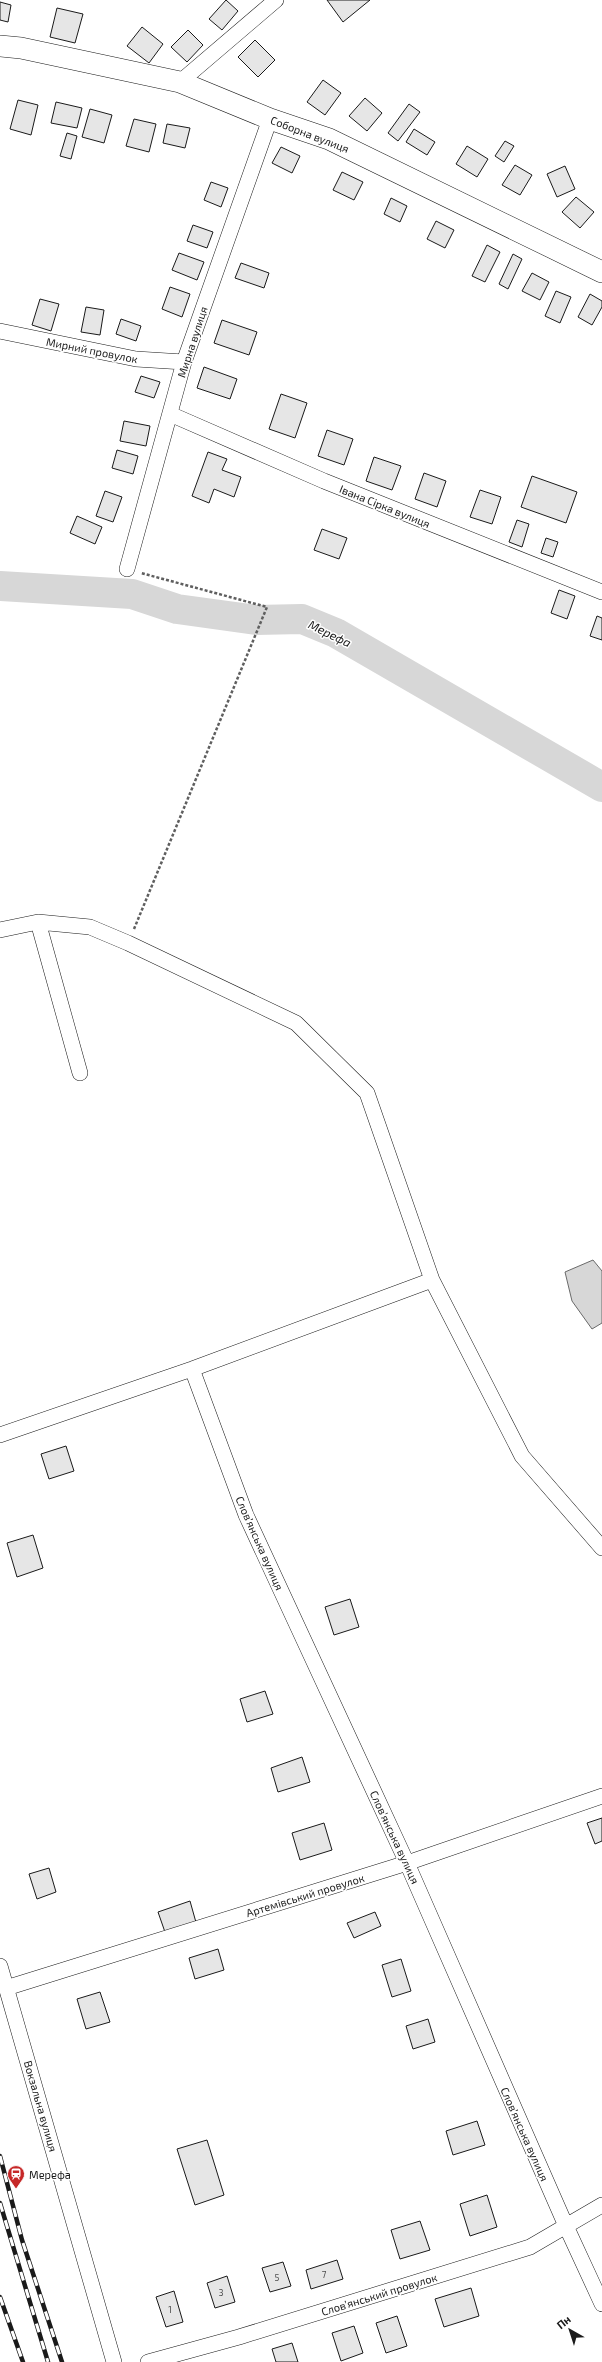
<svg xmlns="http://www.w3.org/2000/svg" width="602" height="2362" viewBox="0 0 602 2362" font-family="'Exo 2',sans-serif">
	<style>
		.water { fill: #d7d7d7; stroke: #6a6a6a }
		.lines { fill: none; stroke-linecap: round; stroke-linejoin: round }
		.river { stroke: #d7d7d7; stroke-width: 30 }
		.building { fill: #e6e6e6; stroke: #1a1a1a }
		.street-casing { stroke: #1a1a1a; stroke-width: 16 }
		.secondary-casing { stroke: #1a1a1a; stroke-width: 22 }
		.path { stroke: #5f5f5f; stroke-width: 2.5; stroke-dasharray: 3 2; stroke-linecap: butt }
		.street { stroke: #fff; stroke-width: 15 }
		.secondary { stroke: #fff; stroke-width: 21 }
		.rail-casing { stroke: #1a1a1a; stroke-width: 4.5 }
		.rail { stroke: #fff; stroke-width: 3; stroke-dasharray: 9; stroke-linecap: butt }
		.labels { text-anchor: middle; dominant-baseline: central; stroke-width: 3; stroke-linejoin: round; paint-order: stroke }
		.number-label { font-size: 9px; fill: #4d4d4d }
		.street-label { font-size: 11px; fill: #1a1a1a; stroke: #fff }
		.poi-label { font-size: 11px; fill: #1a1a1a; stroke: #fff; text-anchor: start }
		.water-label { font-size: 12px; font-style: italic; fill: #1a1a1a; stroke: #fff }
	</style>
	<rect width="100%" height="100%" fill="#fff"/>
	<path class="water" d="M 593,1260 L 602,1271 L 602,1323 L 592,1329 L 572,1301 L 565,1272 Z"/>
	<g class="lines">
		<path class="river" d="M 0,586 L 132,594 L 177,609 L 256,620 L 302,619 L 336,633 L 602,787"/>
	</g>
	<path class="building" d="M 226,0 L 238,11 L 222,30 L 209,19 Z
		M 327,0 L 370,0 L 343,22 Z
		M 0,2 L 11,5 L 8,22 L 0,20 Z
		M 57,8 L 83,14 L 75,43 L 50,37 Z
		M 142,27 L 163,44 L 149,63 L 127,46 Z
		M 188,30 L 203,45 L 187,62 L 171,47 Z
		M 255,40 L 275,60 L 258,77 L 238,57 Z
		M 323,80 L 341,93 L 325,115 L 307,102 Z
		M 365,98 L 382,113 L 367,131 L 349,116 Z
		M 18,100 L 38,105 L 31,135 L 10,129 Z
		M 56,102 L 82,108 L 77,128 L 51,123 Z
		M 409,104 L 420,112 L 398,141 L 388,133 Z
		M 90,109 L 112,115 L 104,143 L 82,137 Z
		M 134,119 L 156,124 L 149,152 L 126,146 Z
		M 167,124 L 190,128 L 185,148 L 163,143 Z
		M 414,129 L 435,142 L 427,155 L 406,142 Z
		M 67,133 L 77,136 L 71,159 L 60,156 Z
		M 505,141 L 514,146 L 504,162 L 495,156 Z
		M 467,146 L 488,159 L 477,177 L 456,164 Z
		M 281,147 L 300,156 L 292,173 L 272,163 Z
		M 515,165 L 532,175 L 520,195 L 502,185 Z
		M 565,166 L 575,189 L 557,197 L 547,174 Z
		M 342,172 L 363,182 L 354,200 L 333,190 Z
		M 211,182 L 228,188 L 221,207 L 204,200 Z
		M 576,197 L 594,212 L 580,228 L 562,212 Z
		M 391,198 L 407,206 L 400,222 L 384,214 Z
		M 436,221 L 454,230 L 445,248 L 427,239 Z
		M 193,225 L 213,232 L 207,248 L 187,241 Z
		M 487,245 L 500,252 L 485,282 L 472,276 Z
		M 179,253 L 204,262 L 197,280 L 172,270 Z
		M 513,254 L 522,259 L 508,289 L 499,284 Z
		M 241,263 L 269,273 L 264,288 L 235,278 Z
		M 532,273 L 549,282 L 540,300 L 522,291 Z
		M 170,287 L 190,294 L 182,317 L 162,309 Z
		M 556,291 L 571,297 L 560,323 L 545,316 Z
		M 590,294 L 602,301 L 602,307 L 592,325 L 578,317 Z
		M 40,299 L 59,304 L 51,331 L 32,325 Z
		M 86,307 L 104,310 L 100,335 L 81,332 Z
		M 121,319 L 141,326 L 136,341 L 116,334 Z
		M 222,320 L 257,332 L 249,355 L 214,343 Z
		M 204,367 L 237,379 L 230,399 L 197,388 Z
		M 141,376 L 160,382 L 154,398 L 135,392 Z
		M 281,394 L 307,403 L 295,438 L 269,429 Z
		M 124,421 L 150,426 L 146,446 L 120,441 Z
		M 327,430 L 353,439 L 344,465 L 318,456 Z
		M 117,450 L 138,456 L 133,474 L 112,468 Z
		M 208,452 L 227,459 L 222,470 L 241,477 L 234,497 L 214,489 L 209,503 L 192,496 Z
		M 374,457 L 401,466 L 392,490 L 366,481 Z
		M 424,473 L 446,481 L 437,507 L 415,499 Z
		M 532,476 L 577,492 L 566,523 L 521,507 Z
		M 480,490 L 501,497 L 492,524 L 470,517 Z
		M 105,491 L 122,497 L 113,522 L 96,516 Z
		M 77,516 L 102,527 L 95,544 L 70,533 Z
		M 517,520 L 529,524 L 522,547 L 509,542 Z
		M 322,529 L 347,538 L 339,559 L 314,550 Z
		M 546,538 L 558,542 L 553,557 L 541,553 Z
		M 559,590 L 575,596 L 567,619 L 551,613 Z
		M 597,616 L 602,618 L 602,640 L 590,636 Z
		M 66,1446 L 74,1471 L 49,1479 L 41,1454 Z
		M 33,1535 L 43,1568 L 17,1577 L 7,1543 Z
		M 350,1599 L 359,1627 L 334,1635 L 325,1607 Z
		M 265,1691 L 273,1714 L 247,1722 L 240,1699 Z
		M 302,1757 L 310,1782 L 278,1792 L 271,1768 Z
		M 602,1818 L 602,1841 L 595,1844 L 587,1823 Z
		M 324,1823 L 332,1850 L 300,1860 L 292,1833 Z
		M 49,1868 L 56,1892 L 37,1899 L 29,1874 Z
		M 190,1901 L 197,1926 L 166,1935 L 158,1912 Z
		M 375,1912 L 381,1926 L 354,1938 L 347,1923 Z
		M 218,1949 L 224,1970 L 195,1979 L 189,1958 Z
		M 401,1959 L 411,1991 L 392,1997 L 382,1965 Z
		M 100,1992 L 110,2022 L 86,2029 L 77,1999 Z
		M 428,2019 L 435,2042 L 413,2049 L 406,2026 Z
		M 477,2121 L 485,2145 L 453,2155 L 446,2131 Z
		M 207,2140 L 224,2195 L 195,2205 L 177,2149 Z
		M 487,2195 L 497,2227 L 470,2236 L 460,2204 Z
		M 420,2221 L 430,2250 L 400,2259 L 391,2230 Z
		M 337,2260 L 343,2279 L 311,2289 L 306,2270 Z
		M 283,2262 L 291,2286 L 270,2292 L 262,2268 Z
		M 227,2276 L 235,2302 L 215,2308 L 207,2283 Z
		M 471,2288 L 479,2316 L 444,2327 L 435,2299 Z
		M 174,2291 L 183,2322 L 166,2327 L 156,2297 Z
		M 397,2316 L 407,2346 L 386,2353 L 376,2323 Z
		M 354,2326 L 363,2353 L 341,2361 L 332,2333 Z
		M 292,2343 L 298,2362 L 276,2362 L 272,2349 Z"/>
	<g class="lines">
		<g class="street-casing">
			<path id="street" d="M 180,82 L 276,0
				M 0,331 L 136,359 L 184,362
				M 170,414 L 324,481 L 602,592
				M 127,569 L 184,362 L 270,119
				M 38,922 L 80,1073
				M 0,930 L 38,922 L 90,927 L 128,943 L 296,1023 L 367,1093 L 432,1280 L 522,1456 L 602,1548
				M 192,1369 L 246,1515 L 407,1863 L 566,2226 L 602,2304
				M 0,1435 L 192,1369 L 432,1280
				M 0,1966 L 114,2362
				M 6,1988 L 407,1863 L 602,1796
				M 148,2362 L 239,2337 L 530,2247 L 602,2205"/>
		</g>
		<g class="secondary-casing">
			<path id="secondary" d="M 0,46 L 21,48 L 180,82 L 270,119 L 329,139 L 602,272"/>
		</g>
		<path class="path" d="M 134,929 L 267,607 L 141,573"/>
		<use href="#street" class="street"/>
		<use href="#secondary" class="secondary"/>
		<g class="rail-casing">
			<path id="rail" d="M 0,2156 L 22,2240 L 62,2362
				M 0,2203 L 48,2362
				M 0,2297 L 23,2362"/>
		</g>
		<use href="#rail" class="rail"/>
	</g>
	<defs>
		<g id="station-pin" transform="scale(0.9)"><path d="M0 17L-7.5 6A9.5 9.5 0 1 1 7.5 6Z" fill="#c62828" stroke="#fff"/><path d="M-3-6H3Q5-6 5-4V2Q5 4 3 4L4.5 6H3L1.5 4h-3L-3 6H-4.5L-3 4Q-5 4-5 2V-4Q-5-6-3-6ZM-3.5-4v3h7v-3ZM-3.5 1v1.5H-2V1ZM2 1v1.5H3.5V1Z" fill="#fff"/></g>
	</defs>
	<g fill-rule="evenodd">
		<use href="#station-pin" x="16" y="2174"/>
	</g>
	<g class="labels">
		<g class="number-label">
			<text x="324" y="2274">7</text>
			<text x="277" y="2277">5</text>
			<text x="221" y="2292">3</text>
			<text x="170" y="2309">1</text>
		</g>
		<g class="street-label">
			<text transform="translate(310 134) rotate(21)">Соборна вулиця</text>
			<text transform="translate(192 342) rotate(-72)">Мирна вулиця</text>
			<text transform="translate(92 350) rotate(11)">Мирний провулок</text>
			<text transform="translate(385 506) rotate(22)">Івана Сірка вулиця</text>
			<text transform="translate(260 1543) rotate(66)">Слов’янська вулиця</text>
			<text transform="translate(395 1837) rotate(65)">Слов’янська вулиця</text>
			<text transform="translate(305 1895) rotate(-17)">Артемівський провулок</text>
			<text transform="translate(41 2106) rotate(74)">Вокзальна вулиця</text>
			<text transform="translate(525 2134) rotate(66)">Слов’янська вулиця</text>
			<text transform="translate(379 2294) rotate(-17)">Слов’янський провулок</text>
		</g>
		<g class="poi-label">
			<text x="29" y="2174">Мерефа</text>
		</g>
		<g class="water-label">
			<text transform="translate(330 633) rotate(26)">Мерефа</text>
		</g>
	</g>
	<g transform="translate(570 2330) rotate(321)" stroke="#ffffff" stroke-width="3" paint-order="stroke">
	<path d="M0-3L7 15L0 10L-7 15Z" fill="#1a1a1a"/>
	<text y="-6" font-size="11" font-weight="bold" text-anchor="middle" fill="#1a1a1a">Пн</text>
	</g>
</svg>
